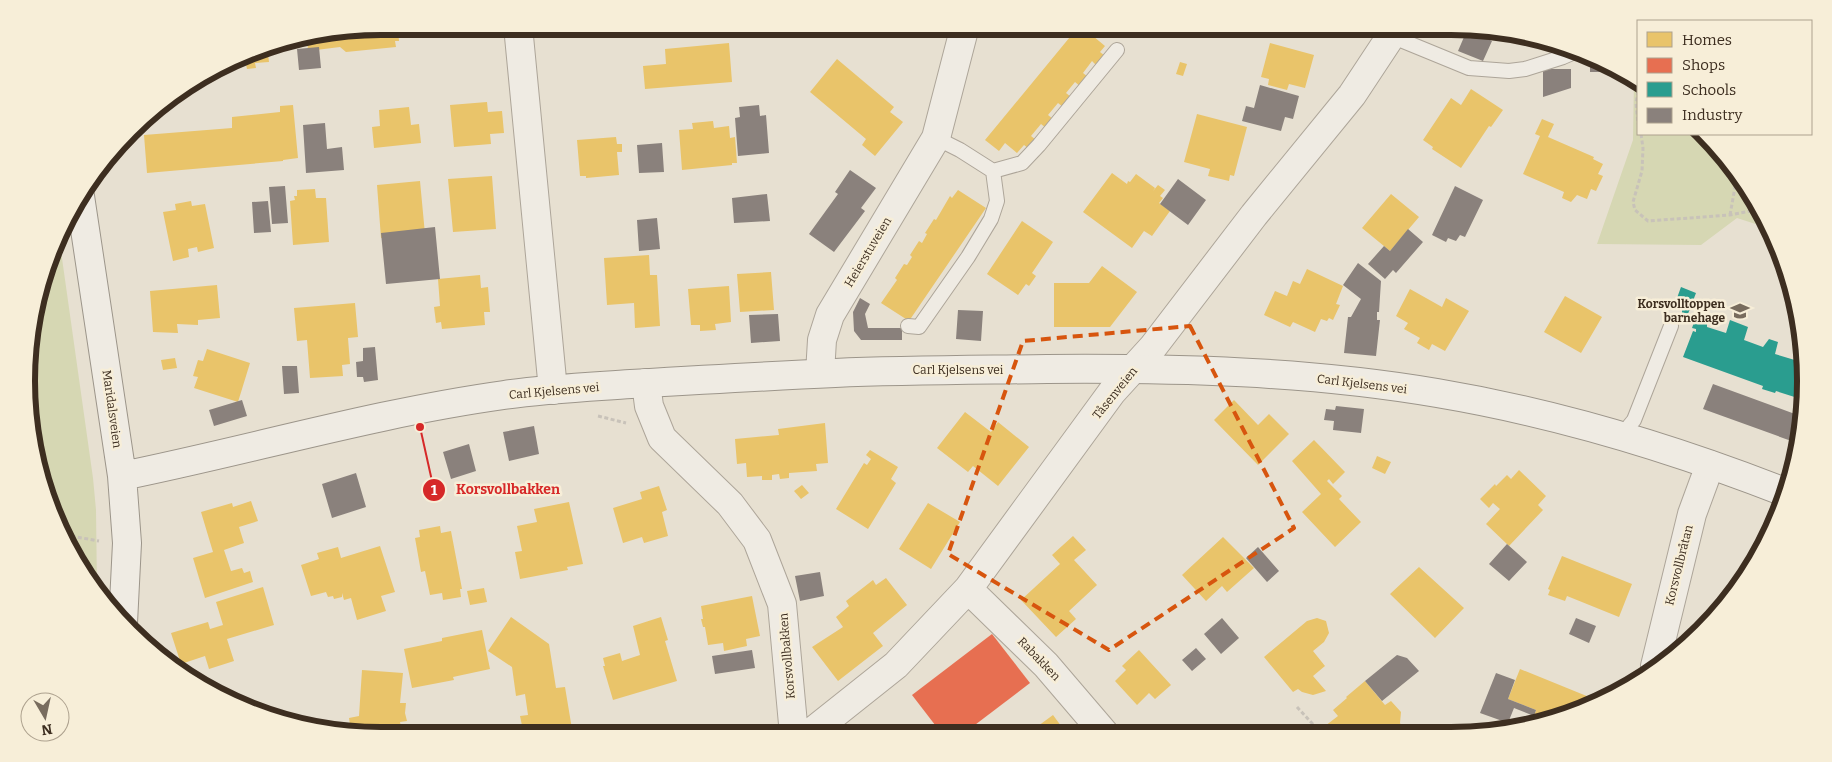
<svg xmlns="http://www.w3.org/2000/svg" width="1832" height="762" viewBox="0 0 1832 762" font-family="Bitter,serif">
	<style>
		.green { fill: #d6d7b3 }
		.homes { fill: #e9c46a }
		.shops { fill: #e76f51 }
		.schools { fill: #2a9d8f }
		.industry { fill: #8a817c }
		.lines { fill: none; stroke-linecap: round; stroke-linejoin: round }
		.service-casing { stroke: #ada599; stroke-width: 16 }
		.minor-casing { stroke: #ada599; stroke-width: 30 }
		.secondary-casing { stroke: #9c958a; stroke-width: 30 }
		.path { stroke: #c8c2b9; stroke-width: 3; stroke-dasharray: 4 2.5; stroke-linecap: butt }
		.service { stroke: #efebe3; stroke-width: 14 }
		.minor { stroke: #efebe3; stroke-width: 28 }
		.secondary { stroke: #efebe3; stroke-width: 28 }
		.marked { fill: none; stroke: #d7550e; stroke-width: 4; stroke-dasharray: 10 6; stroke-linejoin: round }
		.labels { text-anchor: middle; dominant-baseline: central; stroke-width: 5; stroke-linejoin: round; paint-order: stroke }
		.street-label { font-size: 12px; fill: #3d2e20; stroke: #f7eed8 }
		.poi-label { font-size: 12px; font-weight: bold; fill: #3d2e20; stroke: #f7eed8; text-anchor: end }
		.rim { fill: none; stroke: #3d2e20; stroke-width: 6 }
		.leader { fill: none; stroke: #d62828; stroke-width: 2 }
		.callout-dot { fill: #d62828; stroke: #f7eed8; stroke-width: 2 }
		.mark-label { font-size: 15px; text-anchor: middle; font-weight: bold; fill: #fff }
		.callout-label { font-size: 14px; text-anchor: middle; font-weight: bold; fill: #d62828; stroke: #f7eed8; stroke-width: 5; stroke-linejoin: round; paint-order: stroke }
	</style>
	<rect width="100%" height="100%" fill="#e7e0d1"/>
	<path class="green" d="M 1634,78 L 1638,81 L 1638,134 L 1703,134 L 1732,165 L 1771,229 L 1737,218 L 1701,245 L 1597,244 L 1633,140 Z
		M 59,237 L 93,478 L 96,510 L 97,590 L 74,559 L 33,450 L 29,334 L 45,267 Z"/>
	<path class="homes" d="M 381,26 L 393,26 L 394,30 L 398,30 L 399,41 L 395,41 L 396,47 L 346,52 L 340,47 L 308,51 L 307,39 Z
		M 1079,26 L 1081,26 L 1105,46 L 1100,52 L 1105,56 L 1097,66 L 1092,61 L 1083,73 L 1088,77 L 1081,87 L 1075,82 L 1066,93 L 1071,97 L 1063,107 L 1058,103 L 1048,115 L 1053,119 L 1046,128 L 1041,124 L 1031,136 L 1036,140 L 1029,149 L 1024,145 L 1017,153 L 1005,143 L 999,151 L 985,140 Z
		M 729,43 L 732,82 L 645,89 L 643,66 L 666,64 L 665,49 Z
		M 1270,43 L 1314,55 L 1305,88 L 1289,84 L 1287,90 L 1268,85 L 1269,79 L 1261,77 Z
		M 267,45 L 269,62 L 255,63 L 256,68 L 247,69 L 246,64 L 220,67 Z
		M 837,59 L 894,107 L 890,112 L 903,122 L 875,156 L 862,145 L 866,139 L 810,92 Z
		M 1180,62 L 1187,64 L 1183,76 L 1176,74 Z
		M 1471,89 L 1503,110 L 1491,127 L 1489,126 L 1461,168 L 1432,149 L 1433,147 L 1423,140 L 1451,98 L 1461,105 Z
		M 487,102 L 488,112 L 502,111 L 504,133 L 490,134 L 491,144 L 454,147 L 450,105 Z
		M 293,105 L 298,158 L 283,160 L 283,161 L 147,173 L 144,135 L 232,128 L 232,117 L 280,112 L 280,106 Z
		M 409,107 L 411,125 L 419,124 L 421,143 L 374,148 L 372,127 L 380,126 L 379,110 Z
		M 1197,114 L 1247,127 L 1234,176 L 1230,175 L 1229,181 L 1208,176 L 1210,169 L 1184,162 Z
		M 1542,119 L 1554,124 L 1548,137 L 1594,157 L 1593,159 L 1603,164 L 1598,174 L 1603,176 L 1596,191 L 1591,189 L 1587,199 L 1577,195 L 1571,202 L 1562,198 L 1564,192 L 1523,174 L 1540,136 L 1535,134 Z
		M 713,121 L 714,128 L 729,126 L 730,138 L 735,137 L 737,163 L 732,163 L 732,165 L 682,170 L 679,130 L 693,129 L 692,123 Z
		M 616,137 L 617,144 L 622,144 L 622,152 L 617,152 L 619,175 L 586,178 L 586,176 L 580,176 L 577,140 Z
		M 1112,173 L 1127,184 L 1128,181 L 1130,182 L 1136,174 L 1155,188 L 1153,191 L 1158,185 L 1165,190 L 1160,196 L 1163,198 L 1159,203 L 1170,211 L 1152,236 L 1144,231 L 1132,248 L 1083,212 Z
		M 492,176 L 496,229 L 453,232 L 448,179 Z
		M 420,181 L 425,234 L 381,238 L 377,185 Z
		M 315,189 L 316,198 L 326,198 L 329,242 L 293,245 L 290,201 L 295,200 L 294,196 L 297,196 L 297,190 Z
		M 958,190 L 986,208 L 909,321 L 881,303 L 897,280 L 895,278 L 904,264 L 907,265 L 912,257 L 910,255 L 919,241 L 922,243 L 927,234 L 925,233 L 934,219 L 936,220 L 950,196 L 952,198 Z
		M 1391,194 L 1419,217 L 1390,251 L 1362,228 Z
		M 191,201 L 192,206 L 205,204 L 214,248 L 198,252 L 197,247 L 188,249 L 189,257 L 173,261 L 163,212 L 176,210 L 175,204 Z
		M 1022,221 L 1053,242 L 1032,273 L 1036,276 L 1029,286 L 1026,284 L 1018,295 L 987,274 Z
		M 649,255 L 650,275 L 657,275 L 660,326 L 635,328 L 634,303 L 607,305 L 604,258 Z
		M 1102,266 L 1137,292 L 1110,327 L 1054,327 L 1054,283 L 1089,283 Z
		M 1307,269 L 1343,286 L 1336,304 L 1340,305 L 1333,320 L 1329,318 L 1327,321 L 1321,319 L 1315,332 L 1293,322 L 1290,327 L 1264,315 L 1275,291 L 1287,296 L 1293,281 L 1300,284 Z
		M 771,272 L 774,310 L 740,312 L 737,274 Z
		M 480,275 L 481,288 L 488,287 L 490,312 L 484,312 L 485,325 L 442,329 L 441,322 L 436,323 L 434,307 L 440,306 L 438,279 Z
		M 217,285 L 220,318 L 198,320 L 198,325 L 177,324 L 178,333 L 153,332 L 150,291 Z
		M 729,286 L 731,322 L 715,324 L 716,330 L 700,331 L 700,325 L 691,325 L 688,289 Z
		M 1410,289 L 1442,307 L 1446,298 L 1469,311 L 1445,351 L 1432,344 L 1429,350 L 1417,343 L 1420,338 L 1404,329 L 1408,323 L 1396,316 Z
		M 1565,296 L 1602,317 L 1581,353 L 1544,332 Z
		M 355,303 L 358,337 L 348,338 L 350,364 L 342,365 L 343,376 L 310,378 L 307,340 L 297,341 L 294,308 Z
		M 207,349 L 250,363 L 238,402 L 194,388 L 198,377 L 193,376 L 198,360 L 203,361 Z
		M 175,358 L 177,368 L 163,370 L 161,360 Z
		M 1234,400 L 1258,425 L 1269,414 L 1289,434 L 1258,465 L 1214,420 Z
		M 965,412 L 991,432 L 998,422 L 1029,447 L 998,486 L 973,466 L 968,472 L 937,448 Z
		M 825,423 L 828,463 L 816,464 L 817,471 L 789,473 L 789,478 L 780,479 L 779,474 L 772,475 L 772,480 L 762,480 L 762,476 L 747,477 L 746,463 L 737,464 L 735,439 L 779,435 L 778,429 Z
		M 1314,440 L 1345,472 L 1333,484 L 1329,479 L 1327,481 L 1342,496 L 1339,499 L 1361,522 L 1335,547 L 1302,512 L 1321,494 L 1292,461 Z
		M 870,450 L 898,467 L 891,479 L 896,483 L 868,529 L 836,509 L 864,463 L 867,465 L 871,459 L 866,455 Z
		M 1377,456 L 1391,462 L 1385,474 L 1372,468 Z
		M 1519,470 L 1546,496 L 1538,505 L 1543,510 L 1509,546 L 1486,524 L 1500,509 L 1493,503 L 1489,508 L 1480,499 L 1495,484 L 1496,486 L 1507,475 L 1511,479 Z
		M 802,485 L 809,493 L 801,499 L 794,491 Z
		M 659,486 L 667,510 L 662,512 L 668,536 L 644,543 L 642,537 L 623,543 L 613,508 L 642,499 L 640,492 Z
		M 251,501 L 258,521 L 239,527 L 244,543 L 224,550 L 231,571 L 242,568 L 244,573 L 250,571 L 253,582 L 205,598 L 193,558 L 213,552 L 201,512 L 232,503 L 233,507 Z
		M 569,502 L 583,564 L 567,567 L 568,570 L 520,579 L 515,552 L 522,551 L 517,526 L 537,522 L 534,509 Z
		M 928,503 L 960,522 L 931,569 L 899,549 Z
		M 440,526 L 441,533 L 451,531 L 462,589 L 460,589 L 461,597 L 443,600 L 442,593 L 430,595 L 425,571 L 421,572 L 415,538 L 420,537 L 419,530 Z
		M 1073,536 L 1086,550 L 1074,560 L 1097,585 L 1069,611 L 1076,619 L 1056,637 L 1021,600 L 1060,564 L 1052,555 Z
		M 1223,537 L 1254,568 L 1227,592 L 1222,586 L 1206,601 L 1182,575 Z
		M 380,546 L 395,592 L 381,596 L 386,611 L 357,620 L 351,598 L 344,600 L 342,593 L 342,597 L 334,599 L 333,596 L 328,597 L 326,592 L 311,596 L 301,565 L 319,559 L 317,553 L 338,547 L 341,558 Z
		M 1562,556 L 1632,584 L 1619,617 L 1567,596 L 1565,601 L 1548,595 L 1550,590 L 1548,589 Z
		M 1419,567 L 1464,608 L 1435,638 L 1390,594 Z
		M 886,578 L 907,605 L 873,633 L 883,646 L 838,681 L 812,647 L 843,627 L 836,617 L 849,606 L 846,601 L 873,580 L 876,585 Z
		M 263,587 L 274,625 L 227,639 L 234,661 L 209,669 L 205,656 L 181,664 L 171,633 L 208,622 L 210,629 L 223,625 L 216,602 Z
		M 484,588 L 487,602 L 470,605 L 467,591 Z
		M 752,596 L 760,636 L 746,639 L 747,646 L 724,651 L 723,643 L 708,645 L 705,627 L 703,627 L 701,619 L 703,619 L 701,606 Z
		M 511,617 L 549,644 L 556,688 L 565,687 L 573,735 L 524,735 L 520,716 L 528,715 L 525,694 L 516,696 L 512,667 L 488,651 Z
		M 661,617 L 668,640 L 665,641 L 677,681 L 613,700 L 603,666 L 605,666 L 603,658 L 620,653 L 622,661 L 640,655 L 633,626 Z
		M 1317,618 L 1326,621 L 1329,633 L 1324,642 L 1313,651 L 1325,666 L 1313,676 L 1326,691 L 1313,695 L 1302,692 L 1298,689 L 1293,692 L 1264,657 L 1307,621 Z
		M 482,630 L 490,669 L 453,677 L 454,680 L 412,688 L 404,649 L 442,641 L 442,638 Z
		M 1139,650 L 1171,685 L 1155,699 L 1149,693 L 1137,705 L 1115,681 L 1126,670 L 1122,666 Z
		M 1520,669 L 1594,699 L 1591,706 L 1544,720 L 1534,716 L 1536,710 L 1508,699 Z
		M 362,670 L 403,673 L 400,703 L 406,703 L 405,713 L 407,721 L 400,722 L 403,736 L 381,736 L 351,731 L 349,718 L 359,716 Z
		M 1365,681 L 1385,705 L 1391,701 L 1401,712 L 1400,723 L 1401,725 L 1391,733 L 1330,733 L 1325,726 L 1338,716 L 1333,710 L 1347,698 L 1346,697 Z
		M 1053,715 L 1067,734 L 1027,734 Z
		M 898,727 L 904,734 L 890,734 Z"/>
	<path class="shops" d="M 992,634 L 1030,683 L 963,734 L 942,734 L 912,695 Z"/>
	<path class="schools" d="M 1681,287 L 1696,293 L 1686,319 L 1682,317 L 1682,300 L 1677,298 Z
		M 1697,314 L 1707,316 L 1707,327 L 1726,333 L 1730,320 L 1748,327 L 1744,340 L 1763,347 L 1769,339 L 1778,342 L 1775,354 L 1798,361 L 1804,349 L 1805,358 L 1804,400 L 1776,391 L 1775,393 L 1762,389 L 1763,386 L 1683,357 L 1693,331 L 1696,332 L 1696,329 L 1692,328 Z
		M 1799,336 L 1801,336 L 1804,349 L 1794,345 Z"/>
	<path class="industry" d="M 1467,30 L 1492,41 L 1483,61 L 1458,51 Z
		M 319,47 L 321,68 L 299,70 L 297,49 Z
		M 1590,56 L 1618,69 L 1618,72 L 1590,72 Z
		M 1543,69 L 1571,69 L 1571,88 L 1543,97 Z
		M 1260,85 L 1299,96 L 1293,119 L 1285,117 L 1281,131 L 1242,121 L 1246,106 L 1254,108 Z
		M 759,105 L 760,116 L 766,115 L 769,153 L 738,156 L 735,118 L 740,117 L 739,107 Z
		M 325,123 L 327,149 L 342,147 L 344,170 L 306,173 L 303,125 Z
		M 662,143 L 664,172 L 639,173 L 637,145 Z
		M 850,170 L 876,188 L 861,208 L 865,211 L 834,252 L 809,234 L 838,194 L 835,192 Z
		M 1178,179 L 1206,200 L 1188,225 L 1160,204 Z
		M 285,186 L 288,223 L 272,224 L 269,187 Z
		M 1455,186 L 1483,200 L 1465,237 L 1460,235 L 1456,241 L 1448,238 L 1446,242 L 1432,235 Z
		M 767,194 L 770,221 L 734,223 L 732,198 Z
		M 268,201 L 271,232 L 254,233 L 252,202 Z
		M 657,218 L 660,249 L 639,251 L 637,220 Z
		M 435,227 L 440,279 L 386,284 L 381,233 Z
		M 1408,229 L 1423,242 L 1396,273 L 1393,270 L 1385,279 L 1368,264 L 1384,246 L 1390,251 Z
		M 1358,263 L 1381,281 L 1379,312 L 1377,312 L 1377,320 L 1380,320 L 1376,356 L 1344,353 L 1348,317 L 1351,317 L 1361,299 L 1343,285 Z
		M 860,298 L 870,304 L 865,314 L 868,328 L 902,328 L 902,340 L 861,340 L 854,331 L 853,312 Z
		M 958,310 L 983,311 L 981,341 L 956,339 Z
		M 778,314 L 780,341 L 751,343 L 749,315 Z
		M 375,347 L 378,380 L 364,382 L 363,377 L 357,377 L 356,362 L 363,361 L 363,348 Z
		M 282,366 L 297,366 L 299,393 L 284,394 Z
		M 1713,384 L 1803,417 L 1803,427 L 1797,443 L 1703,409 Z
		M 242,400 L 247,416 L 214,426 L 209,410 Z
		M 1336,406 L 1364,409 L 1361,433 L 1333,430 L 1334,421 L 1324,420 L 1326,409 L 1335,410 Z
		M 534,426 L 539,454 L 509,461 L 503,432 Z
		M 469,444 L 476,471 L 451,479 L 443,452 Z
		M 356,473 L 366,507 L 332,518 L 322,484 Z
		M 1507,544 L 1527,562 L 1509,581 L 1489,564 Z
		M 1258,547 L 1279,571 L 1267,582 L 1246,558 Z
		M 820,572 L 824,596 L 800,601 L 795,576 Z
		M 1222,618 L 1239,638 L 1221,654 L 1204,634 Z
		M 1576,618 L 1596,626 L 1589,643 L 1569,634 Z
		M 1196,648 L 1206,659 L 1192,671 L 1182,660 Z
		M 752,650 L 755,668 L 715,674 L 712,656 Z
		M 1397,655 L 1407,658 L 1419,671 L 1382,701 L 1365,681 Z
		M 1496,673 L 1515,680 L 1508,699 L 1536,710 L 1534,716 L 1514,708 L 1508,723 L 1480,713 Z"/>
	<g class="lines">
		<g class="service-casing">
			<path id="service" d="M 1391,36 L 1469,68 L 1509,71 L 1525,69 L 1563,57 L 1577,51
				M 993,171 L 1022,163 L 1039,145 L 1117,50
				M 908,326 L 919,327 L 968,257 L 991,219 L 997,201 L 993,171 L 960,150 L 936,138
				M 1620,437 L 1634,420 L 1671,326"/>
		</g>
		<g class="minor-casing">
			<path id="minor" d="M 518,26 L 553,390
				M 820,373 L 822,340 L 830,315 L 936,138 L 965,26
				M 646,383 L 649,406 L 662,438 L 730,504 L 757,540 L 782,604 L 794,735
				M 968,589 L 1046,665 L 1105,734
				M 1655,666 L 1692,514 L 1710,465
				M 808,735 L 896,665 L 968,589 L 1112,392 L 1153,347 L 1254,215 L 1352,95 L 1391,36 L 1396,26"/>
		</g>
		<g class="secondary-casing">
			<path id="secondary" d="M 80,196 L 122,476 L 127,543 L 123,623
				M 122,476 C 250,450 375,413 504,395 C 546,389 589,387 631,384 C 699,380 767,376 835,373 C 906,370 976,370 1047,369 C 1177,368 1308,371 1437,393 C 1556,413 1675,449 1787,493"/>
		</g>
		<path class="path" d="M 1638,91 L 1636,103 L 1638,124
			M 1641,134 L 1643,148 L 1642,171 L 1633,202 L 1635,210 L 1648,221 L 1730,215 L 1760,209
			M 1730,215 L 1737,176 L 1735,169
			M 598,416 L 626,423
			M 65,535 L 99,541
			M 69,547 L 79,538
			M 1297,707 L 1321,733"/>
		<use href="#service" class="service"/>
		<use href="#minor" class="minor"/>
		<use href="#secondary" class="secondary"/>
	</g>
	<path class="marked" d="M 1190,326 L 1294,528 L 1109,650 L 948,554 L 1023,341 Z"/>
	<defs>
		<g id="school-bare" transform="scale(1.5)"><path d="M0-5L7-2L0 1L-7-2ZM-4 1L0 2.5L4 1V4Q0 6-4 4Z" fill="#786c5e" stroke="#f7eed8" stroke-width="2.5" paint-order="stroke"/></g>
	</defs>
	<g fill-rule="evenodd">
		<use href="#school-bare" x="1740" y="311"/>
	</g>
	<g class="labels">
		<g class="street-label">
			<text transform="translate(868 252) rotate(-59)">Heierstuveien</text>
			<text x="958" y="370">Carl Kjelsens vei</text>
			<text transform="translate(1362 384) rotate(7)">Carl Kjelsens vei</text>
			<text transform="translate(554 391) rotate(-5)">Carl Kjelsens vei</text>
			<text transform="translate(1115 393) rotate(-51)">Tåsenveien</text>
			<text transform="translate(112 409) rotate(82)">Maridalsveien</text>
			<text transform="translate(1679 565) rotate(-76)">Korsvollbråtan</text>
			<text transform="translate(787 656) rotate(-95)">Korsvollbakken</text>
			<text transform="translate(1039 659) rotate(46)">Rabakken</text>
		</g>
		<g class="poi-label">
			<text x="1725" y="304">Korsvolltoppen<tspan x="1725" dy="14">barnehage</tspan></text>
		</g>
	</g>
	<path d="M0 0H1832V762H0ZM381 35H1451A346 346 0 0 1 1797 381V381A346 346 0 0 1 1451 727H381A346 346 0 0 1 35 381V381A346 346 0 0 1 381 35Z" fill="#f7eed8" fill-rule="evenodd"/>
	<path class="rim" d="M381 35H1451A346 346 0 0 1 1797 381V381A346 346 0 0 1 1451 727H381A346 346 0 0 1 35 381V381A346 346 0 0 1 381 35Z"/>
	<path class="leader" d="M420 427L434 490"/>
	<g class="callout-dot">
		<circle cx="420" cy="427" r="5"/>
		<circle cx="434" cy="490" r="12"/>
	</g>
	<g class="mark-label">
		<text x="434" y="495">1</text>
	</g>
	<g class="callout-label">
		<text x="508" y="494">Korsvollbakken</text>
	</g>
	<rect x="1637" y="20" width="175" height="115" fill="#f7eed8" stroke="#ada18e"/>
	<rect x="1647" y="32" width="25" height="15" fill="#e9c46a" stroke="#ada18e"/>
	<text x="1682" y="45" font-size="15" fill="#3d2e20">Homes</text>
	<rect x="1647" y="58" width="25" height="15" fill="#e76f51" stroke="#ada18e"/>
	<text x="1682" y="70" font-size="15" fill="#3d2e20">Shops</text>
	<rect x="1647" y="82" width="25" height="15" fill="#2a9d8f" stroke="#ada18e"/>
	<text x="1682" y="95" font-size="15" fill="#3d2e20">Schools</text>
	<rect x="1647" y="108" width="25" height="15" fill="#8a817c" stroke="#ada18e"/>
	<text x="1682" y="120" font-size="15" fill="#3d2e20">Industry</text>
	<g transform="translate(45 717) rotate(171)"><circle r="24" fill="#f7eed8" stroke="#ada18e"/>
	<path d="M0-4L9 19L0 12L-9 19Z" fill="#786c5e"/>
	<text y="-8" font-size="14" font-weight="bold" text-anchor="middle" fill="#3d2e20">N</text>
	</g>
</svg>
